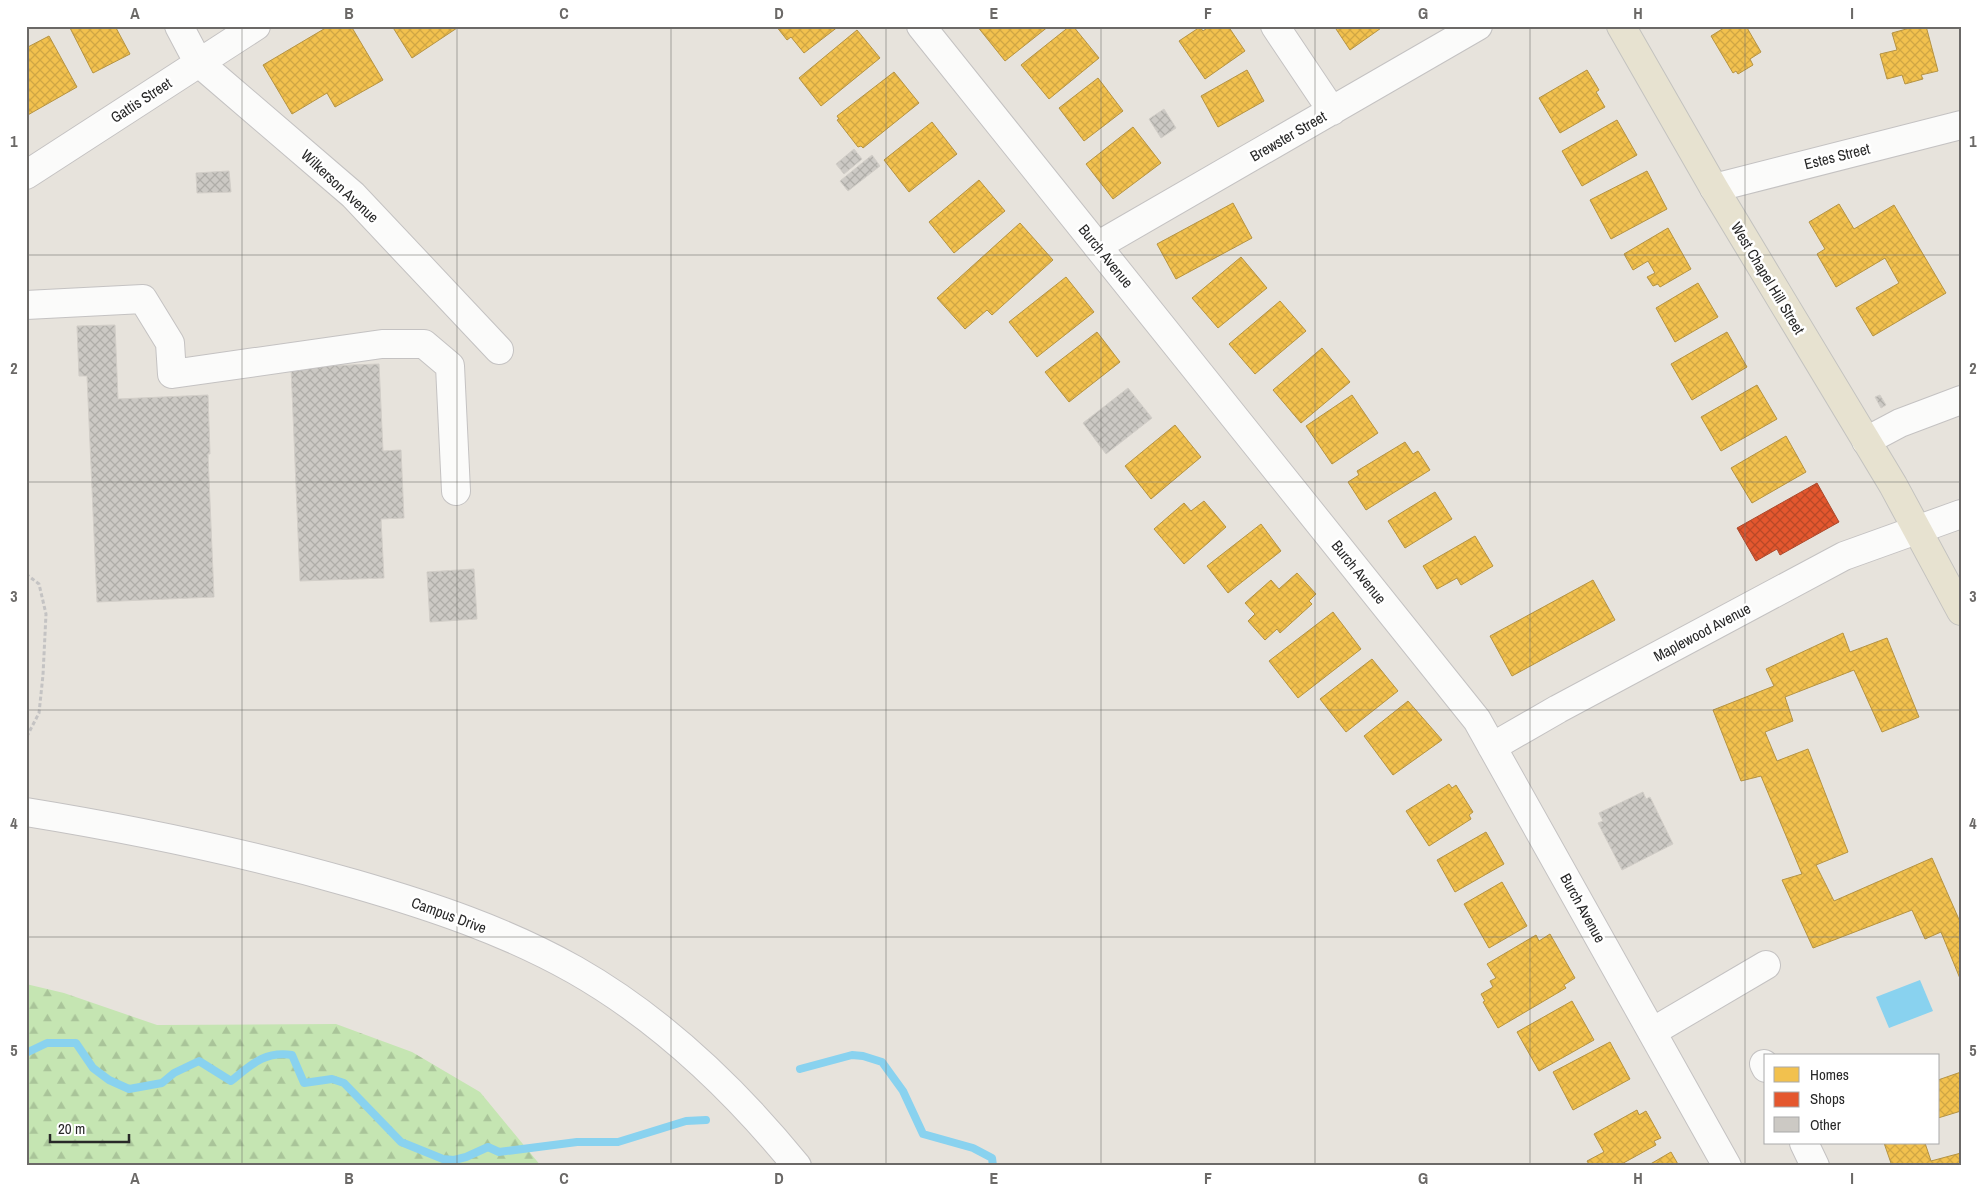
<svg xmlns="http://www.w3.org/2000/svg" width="1987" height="1192" viewBox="0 0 1987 1192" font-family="'Archivo Narrow',sans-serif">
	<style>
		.forest { fill: url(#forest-firs) }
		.water { fill: #89d2ef }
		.homes { fill: url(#homes-cross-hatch); stroke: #b59343 }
		.shops { fill: url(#shops-cross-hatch); stroke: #ac492c }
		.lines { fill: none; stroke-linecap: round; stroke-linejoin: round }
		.stream { stroke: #89d2ef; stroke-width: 8 }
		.building { fill: url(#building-cross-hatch); stroke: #d2cec8 }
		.minor-casing { stroke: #c4c2c2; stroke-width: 30 }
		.major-casing { stroke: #c3c2bf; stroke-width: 30 }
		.path { stroke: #c4c3c3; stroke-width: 3; stroke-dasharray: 4 2.5; stroke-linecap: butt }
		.minor { stroke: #fbfbfa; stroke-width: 28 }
		.major { stroke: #e7e2d0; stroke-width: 28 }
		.grid { fill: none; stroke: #6b6967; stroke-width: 1; stroke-opacity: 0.55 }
		.labels { text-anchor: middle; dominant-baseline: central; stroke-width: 5; stroke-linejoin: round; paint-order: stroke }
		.street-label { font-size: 15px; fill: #282828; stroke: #fff }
		.neatline { fill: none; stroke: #6b6967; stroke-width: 2 }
		.grid-label { font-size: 16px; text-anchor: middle; font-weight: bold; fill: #6b6967 }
	</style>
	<defs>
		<pattern id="forest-firs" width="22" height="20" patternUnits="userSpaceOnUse" patternTransform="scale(1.25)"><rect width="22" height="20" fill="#c5e5b2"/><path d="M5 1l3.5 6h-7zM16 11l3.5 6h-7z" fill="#a9c499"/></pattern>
		<pattern id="homes-cross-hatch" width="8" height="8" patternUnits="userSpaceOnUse" patternTransform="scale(1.25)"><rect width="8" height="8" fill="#f2c14e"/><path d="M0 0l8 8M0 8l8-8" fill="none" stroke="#d0a644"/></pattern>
		<pattern id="shops-cross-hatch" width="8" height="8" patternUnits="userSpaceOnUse" patternTransform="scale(1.25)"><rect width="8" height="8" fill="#e4572e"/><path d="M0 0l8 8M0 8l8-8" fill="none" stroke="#b94827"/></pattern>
		<pattern id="building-cross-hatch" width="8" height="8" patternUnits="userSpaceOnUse" patternTransform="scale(1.25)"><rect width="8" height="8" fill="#ccc9c4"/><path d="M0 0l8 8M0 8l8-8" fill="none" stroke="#afada8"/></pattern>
	</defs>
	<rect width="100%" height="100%" fill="#e7e3dc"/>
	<path class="forest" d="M 26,984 L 64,993 L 157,1025 L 336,1024 L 412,1052 L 480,1092 L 541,1166 L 26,1166 Z"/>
	<path class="water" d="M 1920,980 L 1933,1011 L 1889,1028 L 1876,997 Z"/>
	<path class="homes" d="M 69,26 L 115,26 L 130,54 L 93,73 Z
		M 329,26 L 351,26 L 383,80 L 335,107 L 327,93 L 292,114 L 263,65 Z
		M 392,26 L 460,26 L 412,58 Z
		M 776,26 L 839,26 L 804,53 L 791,37 L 787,40 Z
		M 977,26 L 1049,26 L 1005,61 Z
		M 1070,26 L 1073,26 L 1099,58 L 1049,99 L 1021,65 Z
		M 1210,26 L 1228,26 L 1245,51 L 1205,79 L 1179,41 L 1200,27 L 1203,31 Z
		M 1334,26 L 1384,26 L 1350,50 Z
		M 1727,26 L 1746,26 L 1761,52 L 1750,59 L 1753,65 L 1738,74 L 1736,71 L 1733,73 L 1711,36 Z
		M 1917,26 L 1926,26 L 1938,71 L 1921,75 L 1923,79 L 1905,84 L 1902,75 L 1887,79 L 1880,54 L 1897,50 L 1892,33 Z
		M 857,30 L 880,58 L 821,106 L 799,78 Z
		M 49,36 L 77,87 L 26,116 L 26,48 Z
		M 1247,70 L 1264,101 L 1218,127 L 1201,96 Z
		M 1587,70 L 1599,90 L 1596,92 L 1605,107 L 1560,133 L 1539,98 Z
		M 894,72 L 919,103 L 863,148 L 861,146 L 858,147 L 837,120 L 839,119 L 837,116 Z
		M 1098,78 L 1123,111 L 1084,141 L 1059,108 Z
		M 1617,120 L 1637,155 L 1582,186 L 1562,151 Z
		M 932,122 L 957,154 L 909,192 L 884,160 Z
		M 1133,127 L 1161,163 L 1113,199 L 1086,164 Z
		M 1647,171 L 1667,209 L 1611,239 L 1590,200 Z
		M 979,180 L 1005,211 L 954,253 L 929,222 Z
		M 1233,203 L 1252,238 L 1176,279 L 1157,244 Z
		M 1839,204 L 1854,229 L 1894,205 L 1946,293 L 1873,336 L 1856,308 L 1899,283 L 1885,258 L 1836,287 L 1817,254 L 1825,249 L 1809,222 Z
		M 1020,223 L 1053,260 L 992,315 L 987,310 L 965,329 L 937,298 Z
		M 1668,228 L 1691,269 L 1660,287 L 1658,284 L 1653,286 L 1647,277 L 1655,273 L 1648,261 L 1633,270 L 1624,254 Z
		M 1241,257 L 1267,288 L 1218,328 L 1192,298 Z
		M 1066,277 L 1094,312 L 1037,357 L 1009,322 Z
		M 1698,283 L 1718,317 L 1675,342 L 1656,308 Z
		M 1280,301 L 1306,331 L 1255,374 L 1229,344 Z
		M 1097,332 L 1120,362 L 1069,402 L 1045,372 Z
		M 1727,332 L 1747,367 L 1692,400 L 1671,364 Z
		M 1322,348 L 1350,382 L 1301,423 L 1273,390 Z
		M 1757,385 L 1777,419 L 1721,451 L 1701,417 Z
		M 1352,395 L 1378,433 L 1332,464 L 1306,426 Z
		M 1175,425 L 1201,457 L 1151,499 L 1125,466 Z
		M 1786,436 L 1806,472 L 1752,503 L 1731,468 Z
		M 1405,442 L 1413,454 L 1418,451 L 1430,470 L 1366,510 L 1348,482 L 1359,475 L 1357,471 Z
		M 1435,492 L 1452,519 L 1405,548 L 1388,521 Z
		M 1204,501 L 1226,527 L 1184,564 L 1154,529 L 1184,503 L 1191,511 Z
		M 1261,524 L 1281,551 L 1228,593 L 1207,566 Z
		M 1475,536 L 1493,566 L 1461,585 L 1457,578 L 1437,589 L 1423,566 Z
		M 1297,573 L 1316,594 L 1309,601 L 1312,604 L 1280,633 L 1277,629 L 1265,640 L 1248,621 L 1255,614 L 1245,603 L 1271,580 L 1279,589 Z
		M 1593,580 L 1615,620 L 1512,676 L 1490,636 Z
		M 1333,612 L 1361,649 L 1298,698 L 1269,661 Z
		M 1843,633 L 1850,652 L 1887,638 L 1919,717 L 1882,732 L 1854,670 L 1785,697 L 1793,721 L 1765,732 L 1777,761 L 1808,749 L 1848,852 L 1816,865 L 1834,901 L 1932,858 L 1961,924 L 1961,981 L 1941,932 L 1925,939 L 1912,910 L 1813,948 L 1782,880 L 1802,874 L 1761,776 L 1741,781 L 1713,710 L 1774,686 L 1766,669 Z
		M 1372,659 L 1398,691 L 1346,732 L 1320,699 Z
		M 1408,701 L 1442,740 L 1393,775 L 1364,736 Z
		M 1449,784 L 1452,788 L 1456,785 L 1473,812 L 1469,815 L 1471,819 L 1429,846 L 1406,811 Z
		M 1486,832 L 1504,864 L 1455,892 L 1437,860 Z
		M 1502,882 L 1527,926 L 1489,948 L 1464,904 Z
		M 1550,934 L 1575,978 L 1564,985 L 1566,988 L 1498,1028 L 1483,1002 L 1485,1001 L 1481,994 L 1493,987 L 1490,981 L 1496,978 L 1487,964 L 1536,935 L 1539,941 Z
		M 1572,1001 L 1594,1040 L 1539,1071 L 1517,1032 Z
		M 1610,1042 L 1630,1079 L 1573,1110 L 1553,1072 Z
		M 1961,1072 L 1961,1111 L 1938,1118 L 1938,1080 Z
		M 1637,1110 L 1639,1115 L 1646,1111 L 1661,1138 L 1654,1141 L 1656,1145 L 1618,1166 L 1590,1166 L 1587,1161 L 1604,1152 L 1594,1134 Z
		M 1884,1143 L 1925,1143 L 1931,1161 L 1961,1153 L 1961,1166 L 1892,1166 Z
		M 1671,1152 L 1679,1166 L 1647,1166 Z"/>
	<path class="shops" d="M 1817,483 L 1839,522 L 1780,555 L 1777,549 L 1756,561 L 1737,528 Z"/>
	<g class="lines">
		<path class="stream" d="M 26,1053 L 47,1043 L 76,1043 L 93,1068 L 109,1080 L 129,1089 L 162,1083 L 174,1073 L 199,1061 L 231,1081 C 251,1065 264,1051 292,1055 L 304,1083 L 332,1079 L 344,1083 L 401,1142 L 443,1159 L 454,1160 L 466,1157 L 488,1147 L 499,1152 L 577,1142 L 618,1142 L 686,1121 L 706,1120
			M 800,1069 L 852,1055 L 863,1056 L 882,1062 L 903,1091 L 923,1134 L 973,1148 L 992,1158 L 993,1166"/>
	</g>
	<path class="building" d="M 1164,109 L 1176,128 L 1161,138 L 1149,119 Z
		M 854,149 L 862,159 L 844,174 L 836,164 Z
		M 872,155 L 880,166 L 848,191 L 840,181 Z
		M 229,171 L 231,192 L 197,193 L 196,173 Z
		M 115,325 L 118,399 L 208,395 L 210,454 L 208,454 L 214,597 L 97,602 L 87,376 L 79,376 L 77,326 Z
		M 379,364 L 383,451 L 401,450 L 404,518 L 381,519 L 384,578 L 300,581 L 291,367 Z
		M 1128,388 L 1152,418 L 1106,454 L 1083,423 Z
		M 1880,395 L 1886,405 L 1881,408 L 1875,397 Z
		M 474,569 L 477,619 L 430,622 L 427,572 Z
		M 1643,792 L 1646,799 L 1650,797 L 1673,844 L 1622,870 L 1598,823 L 1603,821 L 1599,813 Z"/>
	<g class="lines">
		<g class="minor-casing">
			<path id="minor" d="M 179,26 L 198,62 L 353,195 L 499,350
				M 921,26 L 1477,720 L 1727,1166
				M 1275,26 L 1332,111
				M 26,175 L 256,26
				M 1714,188 L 1961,125
				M 1097,246 L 1478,26
				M 26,305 L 143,299 L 170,343 L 172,374 L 382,344 L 424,344 L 450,366 L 456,491
				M 1866,441 L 1900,423 L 1961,400
				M 1492,747 L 1558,709 L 1844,556 L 1961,514
				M 26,812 C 137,830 247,853 355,884 C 431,906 506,931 575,970 C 661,1019 735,1090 797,1166
				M 1652,1032 L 1766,965
				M 1764,1064 L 1766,1068
				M 1804,1143 L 1815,1166"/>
		</g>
		<g class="major-casing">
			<path id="major" d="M 1621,26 L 1714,188 L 1893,485 L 1961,611"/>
		</g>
		<path class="path" d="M 26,574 L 39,584 L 46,614 L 43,675 L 39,713 L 26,738"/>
		<use href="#minor" class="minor"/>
		<use href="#major" class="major"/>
	</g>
	<path class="grid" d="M 242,26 L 242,1166M 457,26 L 457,1166M 671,26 L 671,1166M 886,26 L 886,1166M 1101,26 L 1101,1166M 1315,26 L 1315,1166M 1530,26 L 1530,1166M 1745,26 L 1745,1166M 26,255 L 1961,255M 26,482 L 1961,482M 26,710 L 1961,710M 26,937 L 1961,937"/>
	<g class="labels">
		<g class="street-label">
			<text transform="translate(141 100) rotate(-33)">Gattis Street</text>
			<text transform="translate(1288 136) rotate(-30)">Brewster Street</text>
			<text transform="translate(1837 156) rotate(-14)">Estes Street</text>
			<text transform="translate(340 186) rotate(43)">Wilkerson Avenue</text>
			<text transform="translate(1106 256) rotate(51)">Burch Avenue</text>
			<text transform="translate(1768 278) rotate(59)">West Chapel Hill Street</text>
			<text transform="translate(1359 572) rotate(51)">Burch Avenue</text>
			<text transform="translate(1702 632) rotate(-28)">Maplewood Avenue</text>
			<text transform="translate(1583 908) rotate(61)">Burch Avenue</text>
			<text transform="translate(449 915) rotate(20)">Campus Drive</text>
		</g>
	</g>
	<rect width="1987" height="1192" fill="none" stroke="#ffffff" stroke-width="55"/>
	<rect x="1764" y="1054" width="175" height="90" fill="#ffffff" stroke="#a9a9a9"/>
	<rect x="1774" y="1067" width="25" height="15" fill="#f2c14e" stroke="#a9a9a9"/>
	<text x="1810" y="1080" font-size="15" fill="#282828">Homes</text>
	<rect x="1774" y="1092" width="25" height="15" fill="#e4572e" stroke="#a9a9a9"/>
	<text x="1810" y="1104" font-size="15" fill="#282828">Shops</text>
	<rect x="1774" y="1117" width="25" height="15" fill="#ccc9c4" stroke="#a9a9a9"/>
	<text x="1810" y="1130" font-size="15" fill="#282828">Other</text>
	<path d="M50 1134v8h79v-8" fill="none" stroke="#282828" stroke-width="2.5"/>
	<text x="58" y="1134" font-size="15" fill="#282828" stroke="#ffffff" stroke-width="4" paint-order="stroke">20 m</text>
	<rect x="28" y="28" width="1932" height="1136" class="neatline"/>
	<g class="grid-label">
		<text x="135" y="19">A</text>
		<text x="349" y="19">B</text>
		<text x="564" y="19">C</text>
		<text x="779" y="19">D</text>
		<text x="994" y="19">E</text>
		<text x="1208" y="19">F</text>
		<text x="1423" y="19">G</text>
		<text x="1638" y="19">H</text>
		<text x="1852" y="19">I</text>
		<text x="14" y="147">1</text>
		<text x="1973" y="147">1</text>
		<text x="14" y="374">2</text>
		<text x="1973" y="374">2</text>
		<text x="14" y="602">3</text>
		<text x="1973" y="602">3</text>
		<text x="14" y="829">4</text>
		<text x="1973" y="829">4</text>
		<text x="14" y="1056">5</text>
		<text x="1973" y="1056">5</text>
		<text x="135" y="1184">A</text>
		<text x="349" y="1184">B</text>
		<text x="564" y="1184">C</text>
		<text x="779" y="1184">D</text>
		<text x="994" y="1184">E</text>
		<text x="1208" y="1184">F</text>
		<text x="1423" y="1184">G</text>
		<text x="1638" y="1184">H</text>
		<text x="1852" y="1184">I</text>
	</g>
</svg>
